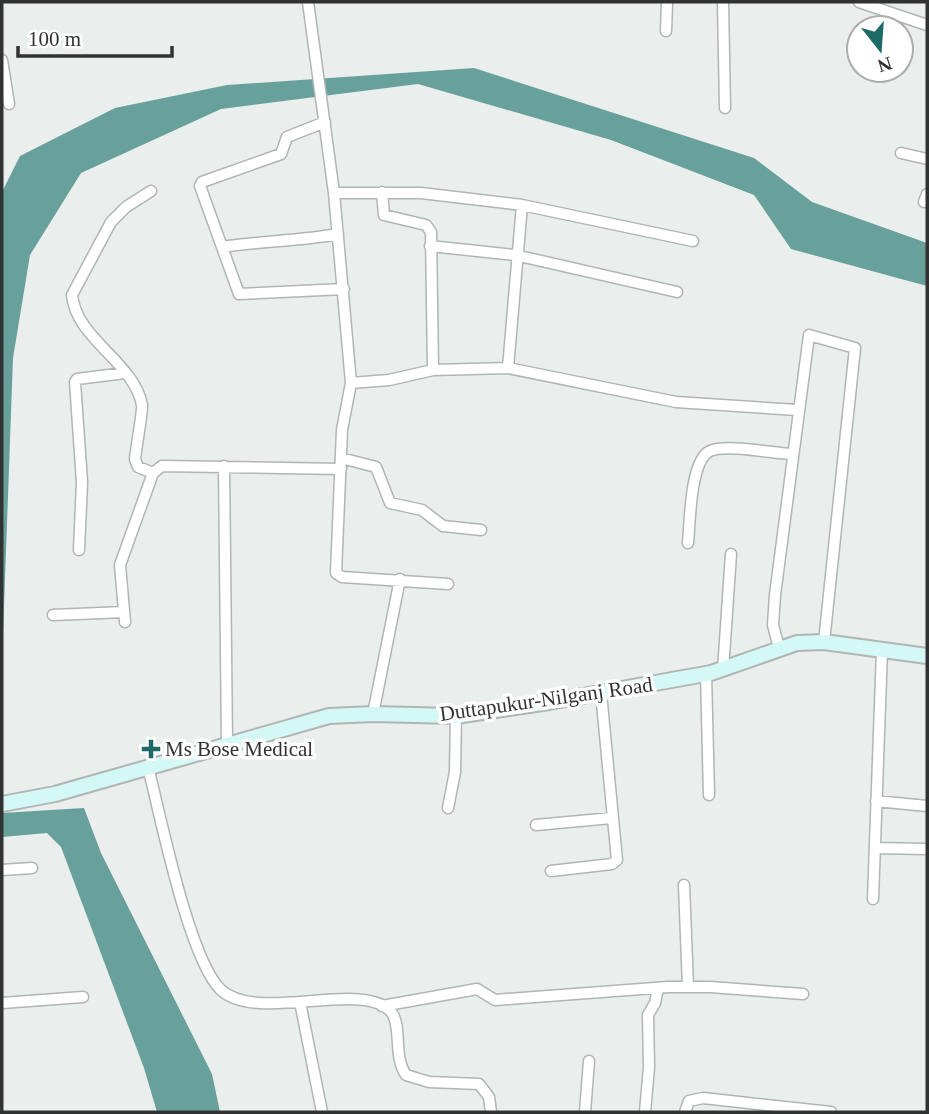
<svg xmlns="http://www.w3.org/2000/svg" width="929" height="1114" viewBox="0 0 929 1114" font-family="Georgia,serif">
	<style>
		.water { fill: #68a09c }
		.lines { fill: none; stroke-linecap: round; stroke-linejoin: round }
		.minor-casing { stroke: #b1b5b4; stroke-width: 13 }
		.secondary-casing { stroke: #b1b5b4; stroke-width: 18 }
		.minor { stroke: #fff; stroke-width: 10 }
		.secondary { stroke: #d4f8f6; stroke-width: 14 }
		.poi-dot { fill: #1d6966; stroke: #fff; stroke-width: 2.5 }
		.labels { text-anchor: middle; dominant-baseline: central; stroke-width: 7; stroke-linejoin: round; paint-order: stroke }
		.street-label { font-size: 21px; fill: #313232; stroke: #fff }
		.poi-label { font-size: 21px; fill: #313232; stroke: #fff; text-anchor: start }
	</style>
	<rect width="100%" height="100%" fill="#eaeeed"/>
	<path class="water" d="M 474,68 L 754,158 L 812,202 L 927,243 L 927,286 L 791,249 L 754,195 L 611,140 L 418,84 L 221,109 L 81,173 L 30,255 L 13,358 L 2,662 L 2,192 L 20,156 L 115,108 L 227,85 Z
		M 84,808 L 101,853 L 212,1074 L 220,1112 L 157,1112 L 144,1068 L 61,847 L 47,833 L 2,837 L 2,813 Z"/>
	<g class="lines">
		<g class="minor-casing">
			<path id="minor" d="M 308,2 L 334,193 L 351,383 L 342,430 L 336,573 L 342,577 L 448,584
				M 723,2 L 725,108
				M 859,2 L 927,25
				M 666,31 L 667,2
				M 2,60 L 9,104
				M 325,122 L 287,137 L 281,154 L 202,182 L 200,186 L 239,294 L 344,289
				M 901,153 L 927,159
				M 151,191 L 126,207 L 111,222 L 72,295 C 76,339 134,362 142,405 C 143,410 136,448 135,459 L 138,467 L 153,473
				M 382,192 L 384,215 L 426,225 L 431,232 L 433,370
				M 334,193 L 421,193 L 522,205 L 693,241
				M 924,202 L 927,194
				M 430,246 L 515,255 L 677,292
				M 222,247 C 261,241 300,241 338,234
				M 508,368 L 522,205
				M 351,383 L 389,380 L 433,370 L 508,368 L 676,402 L 797,410
				M 341,458 L 376,467 L 390,503 L 422,510 L 443,526 L 481,530
				M 224,466 L 227,744
				M 688,543 C 690,523 690,460 710,451 C 727,444 771,453 791,454
				M 79,550 L 82,482 L 75,382 L 77,379 L 125,373
				M 53,615 L 124,612
				M 125,622 L 120,565 L 153,473 L 162,466 L 341,469
				M 779,648 L 773,625 L 775,595 L 809,335 L 855,348 L 824,642
				M 723,670 L 731,554
				M 706,674 L 709,795
				M 373,714 L 400,579
				M 148,767 C 160,814 189,960 221,990 C 258,1024 365,978 392,1013 C 402,1028 393,1056 406,1075 L 429,1082 L 479,1084 L 489,1097 L 491,1112
				M 876,801 L 927,806
				M 448,808 L 455,772 L 456,716
				M 536,825 L 612,818
				M 875,848 L 927,849
				M 2,870 L 32,868
				M 551,871 L 612,864 L 617,860 L 601,693
				M 684,885 L 688,987
				M 873,899 L 882,650
				M 300,1002 L 322,1112
				M 2,1003 L 83,997
				M 382,1006 L 477,989 L 495,1000 L 668,987 L 710,987 L 803,994
				M 585,1112 L 589,1061
				M 645,1112 L 649,1067 L 648,1015 L 655,1003 L 658,988
				M 685,1112 L 689,1101 L 703,1098 L 831,1112"/>
		</g>
		<g class="secondary-casing">
			<path id="secondary" d="M 2,804 L 55,794 L 329,716 L 373,714 L 456,716 L 549,702 L 711,673 L 797,643 L 824,642 L 927,656"/>
		</g>
		<use href="#minor" class="minor"/>
		<use href="#secondary" class="secondary"/>
	</g>
	<path class="poi-dot" d="M147.5 738.5h7v7h7v7h-7v7h-7v-7h-7v-7h7z"/>
	<g class="labels">
		<g class="street-label">
			<text transform="translate(546 699) rotate(-8)">Duttapukur-Nilganj Road</text>
		</g>
		<g class="poi-label">
			<text x="165" y="749">Ms Bose Medical</text>
		</g>
	</g>
	<rect width="929" height="1114" fill="none" stroke="#313232" stroke-width="7"/>
	<g transform="translate(880 49) rotate(163)"><circle r="33" fill="#ffffff" stroke="#adadad" stroke-width="2"/>
	<path d="M0-5L12 26L0 18L-12 26Z" fill="#1d6966"/>
	<text y="-10" font-size="19" font-weight="bold" text-anchor="middle" fill="#313232">N</text>
	</g>
	<path d="M18 46v10h154v-10" fill="none" stroke="#313232" stroke-width="3.5"/>
	<text x="28" y="46" font-size="21" fill="#313232" stroke="#ffffff" stroke-width="5" paint-order="stroke">100 m</text>
</svg>
